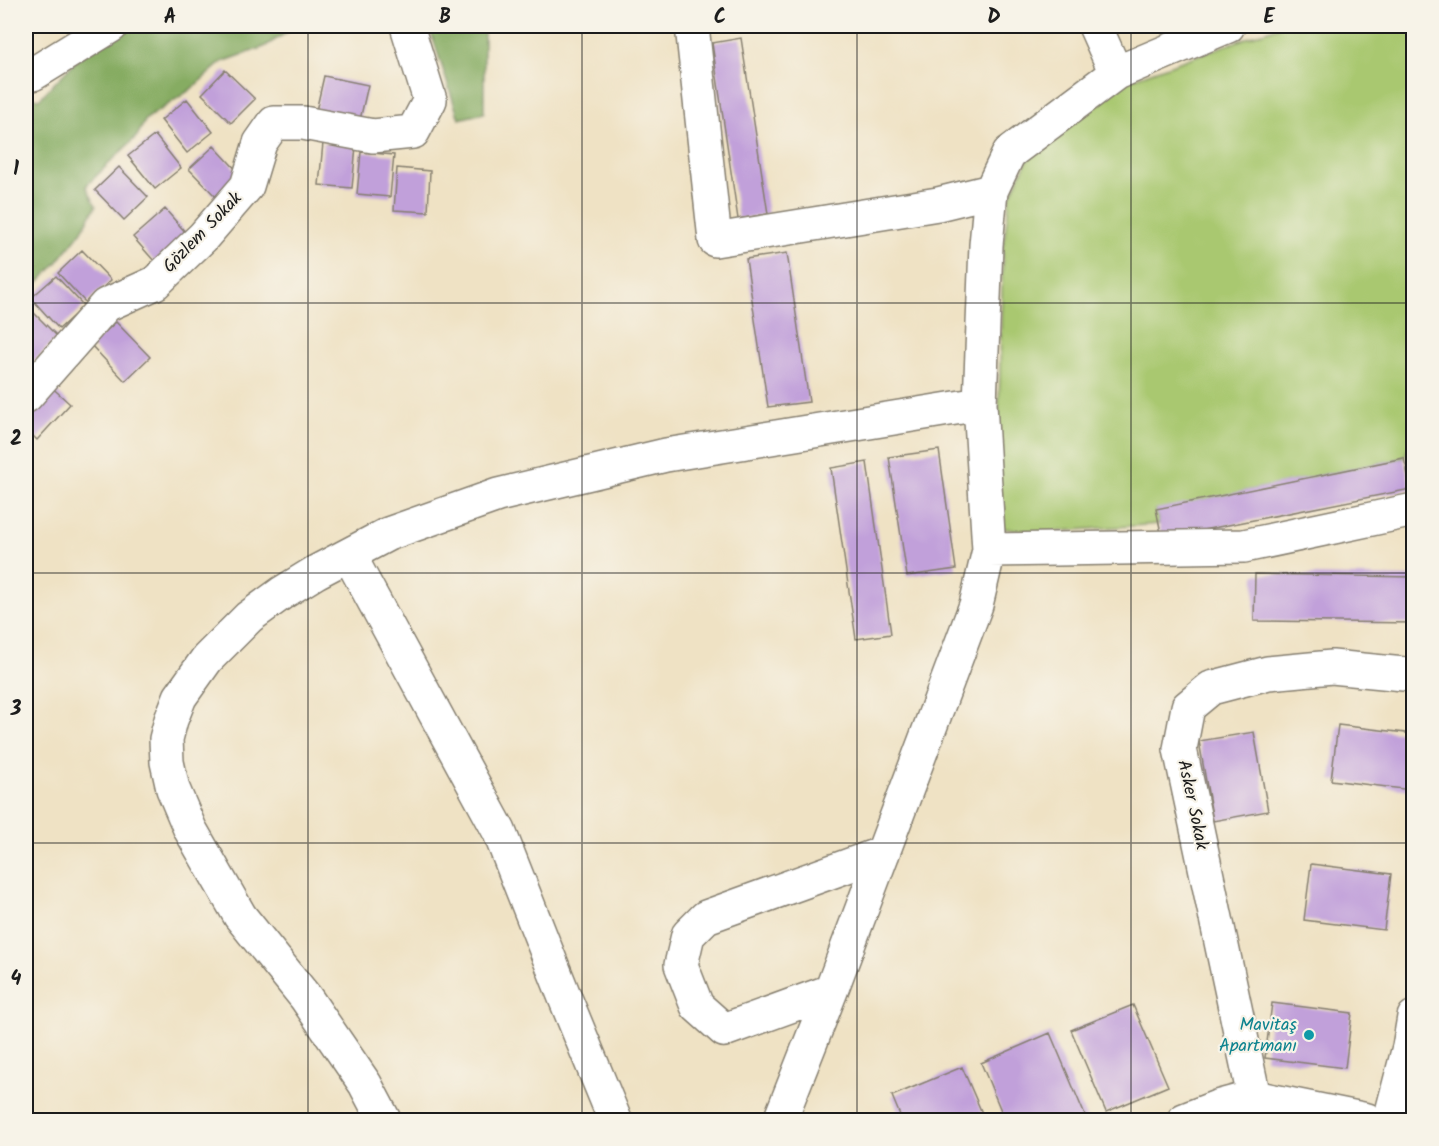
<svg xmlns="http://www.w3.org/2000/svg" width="1439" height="1146" viewBox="0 0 1439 1146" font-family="Kalam,sans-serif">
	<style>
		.green { fill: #a9c870; stroke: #627246; stroke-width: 1.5 }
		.forest { fill: #86ac62; stroke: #51643f; stroke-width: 1.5 }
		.building { fill: #c1a0da }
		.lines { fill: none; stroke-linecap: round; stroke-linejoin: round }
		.minor-casing { stroke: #867f70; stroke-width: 36 }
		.major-casing { stroke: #867f70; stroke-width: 36 }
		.minor { stroke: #fff; stroke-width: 33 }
		.major { stroke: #fff; stroke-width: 33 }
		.grid { fill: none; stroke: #1c1c1c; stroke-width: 1.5; stroke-opacity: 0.55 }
		.culture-dot { fill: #0f9aa8; stroke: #f7f3e8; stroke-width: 2 }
		.labels { text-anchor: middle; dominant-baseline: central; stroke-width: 4.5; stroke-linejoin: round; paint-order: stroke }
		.street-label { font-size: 18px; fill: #1c1c1c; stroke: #f7f3e8 }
		.culture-label { font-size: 18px; fill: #0d838f; stroke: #f7f3e8; text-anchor: end }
		.neatline { fill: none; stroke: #1c1c1c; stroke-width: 2 }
		.grid-label { font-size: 20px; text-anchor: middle; font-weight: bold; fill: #1c1c1c }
	</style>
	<rect width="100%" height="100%" fill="#f7f3e8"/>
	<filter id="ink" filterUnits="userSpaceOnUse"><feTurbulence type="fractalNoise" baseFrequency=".0167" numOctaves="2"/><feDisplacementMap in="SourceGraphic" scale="12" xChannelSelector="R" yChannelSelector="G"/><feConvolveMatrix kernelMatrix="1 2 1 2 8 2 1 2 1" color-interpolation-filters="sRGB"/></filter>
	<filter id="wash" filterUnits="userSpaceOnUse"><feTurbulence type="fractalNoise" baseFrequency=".008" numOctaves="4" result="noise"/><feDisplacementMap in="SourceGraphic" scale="24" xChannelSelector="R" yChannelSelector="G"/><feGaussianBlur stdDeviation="1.35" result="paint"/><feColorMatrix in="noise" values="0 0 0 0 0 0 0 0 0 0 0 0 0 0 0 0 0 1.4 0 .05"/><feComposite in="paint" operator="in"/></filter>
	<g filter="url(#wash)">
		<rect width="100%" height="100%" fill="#efe2c4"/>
		<path class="green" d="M 1280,26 L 1413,26 L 1414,435 L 1404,458 L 1156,510 L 1159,524 L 1032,533 L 996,527 L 1003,248 L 1010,196 L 1032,151 L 1112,86 Z"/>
		<path class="forest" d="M 137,26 L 297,26 L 264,47 L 222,62 L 190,90 L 146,119 L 137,136 L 86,186 L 96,206 L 81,232 L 56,264 L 26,295 L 26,96 L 39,99 L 82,55 Z
			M 429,26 L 484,26 L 484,113 L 459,119 Z"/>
		<g id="blocks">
			<path class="building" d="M 741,38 L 768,214 L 738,219 L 712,43 Z
				M 225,70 L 255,99 L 231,123 L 202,94 Z
				M 324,76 L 368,85 L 360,120 L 316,111 Z
				M 187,99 L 213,132 L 187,153 L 161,120 Z
				M 155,135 L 181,168 L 155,189 L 128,156 Z
				M 323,143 L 356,146 L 352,188 L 319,185 Z
				M 214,146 L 242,176 L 218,199 L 189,169 Z
				M 361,152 L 394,155 L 390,197 L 357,194 Z
				M 119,167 L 148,197 L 124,220 L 95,190 Z
				M 397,168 L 430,171 L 428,212 L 394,210 Z
				M 165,209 L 187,234 L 155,262 L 133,237 Z
				M 82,250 L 111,280 L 86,303 L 58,273 Z
				M 787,253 L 809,402 L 768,407 L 746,259 Z
				M 56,276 L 84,306 L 59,329 L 31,298 Z
				M 29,308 L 58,337 L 34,361 L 26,352 L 26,311 Z
				M 116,322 L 150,357 L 125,381 L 91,345 Z
				M 45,381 L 70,404 L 37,440 L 26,429 L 26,403 Z
				M 939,450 L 956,569 L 907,576 L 889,457 Z
				M 1404,458 L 1411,489 L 1162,538 L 1156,509 Z
				M 867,462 L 891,634 L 856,639 L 831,468 Z
				M 1255,574 L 1414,577 L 1414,623 L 1254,621 Z
				M 1338,725 L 1414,734 L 1414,773 L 1411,790 L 1331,780 Z
				M 1254,732 L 1268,811 L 1213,821 L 1199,741 Z
				M 1311,864 L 1391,874 L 1384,930 L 1304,920 Z
				M 1272,1003 L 1352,1013 L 1345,1068 L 1265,1058 Z
				M 1133,1005 L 1168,1086 L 1106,1112 L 1071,1030 Z
				M 1050,1033 L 1087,1120 L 1005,1120 L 981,1063 Z
				M 962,1067 L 985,1120 L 902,1120 L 892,1096 Z"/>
		</g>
	</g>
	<g filter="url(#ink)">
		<use href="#blocks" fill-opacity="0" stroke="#867f70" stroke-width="1.5"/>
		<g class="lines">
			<g class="minor-casing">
				<path id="minor" d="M 693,26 L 693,35 L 715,240 L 938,204 L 991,191
					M 1095,26 L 1116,73 L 1228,26
					M 26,75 L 33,74 L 111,26
					M 26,396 L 106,305 L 155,283 L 203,237 L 247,186 L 260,143 L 274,123 L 303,123 L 373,136 L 413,132 L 430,100 L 407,26
					M 989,550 L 1244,546 L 1414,510
					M 349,555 L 499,831 L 565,998 L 615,1120
					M 831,991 L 724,1030 L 697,1006 L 681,965 L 688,935 L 706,917 L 883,853
					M 1254,1097 L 1180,749 L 1188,707 L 1211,688 L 1268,673 L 1332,667 L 1414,675
					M 384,1120 L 365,1084 L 306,998 L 240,916 L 190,829 L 173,789 L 167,762 L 166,739 L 171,720 L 180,697 L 207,659 L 249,617 L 282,593 L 316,572 L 388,534 L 498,495 L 666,455 L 980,404
					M 780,1120 L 831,991 L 976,605 L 989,550 L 980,404 L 986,245 L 991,191 L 1009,153 L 1116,73
					M 1184,1120 L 1217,1107 L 1254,1097 L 1367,1120"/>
			</g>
			<g class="major-casing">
				<path id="major" d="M 1390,1120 L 1409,1047 L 1414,1017"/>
			</g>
			<use href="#minor" class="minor"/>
			<use href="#major" class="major"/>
		</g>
	</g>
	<path class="grid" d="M 308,26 L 308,1120M 582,26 L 582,1120M 857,26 L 857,1120M 1131,26 L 1131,1120M 26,303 L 1414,303M 26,573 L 1414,573M 26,843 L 1414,843"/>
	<circle class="culture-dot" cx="1309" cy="1035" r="6"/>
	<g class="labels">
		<g class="street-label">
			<text transform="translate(203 233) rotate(-46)">Gözlem Sokak</text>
			<text transform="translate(1192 805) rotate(78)">Asker Sokak</text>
		</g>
		<g class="culture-label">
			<text x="1297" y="1025">Mavitaş<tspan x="1297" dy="21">Apartmanı</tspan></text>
		</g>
	</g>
	<rect width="1439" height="1146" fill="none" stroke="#f7f3e8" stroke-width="66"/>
	<rect x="33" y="33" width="1373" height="1080" class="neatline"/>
	<g class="grid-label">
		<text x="170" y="23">A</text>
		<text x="445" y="23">B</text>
		<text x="720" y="23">C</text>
		<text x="994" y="23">D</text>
		<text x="1269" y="23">E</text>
		<text x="16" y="175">1</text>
		<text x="16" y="445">2</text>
		<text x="16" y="715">3</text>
		<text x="16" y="985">4</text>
	</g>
</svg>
